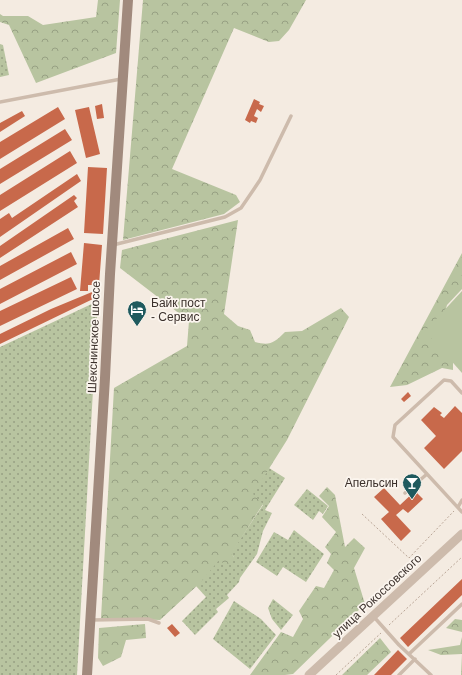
<svg xmlns="http://www.w3.org/2000/svg" width="462" height="675" viewBox="0 0 462 675" font-family="Helvetica,sans-serif">
	<style>
		.green { fill: url(#green-dots) }
		.forest { fill: url(#forest-crowns) }
		.pitch { fill: #b8c4a0 }
		.building { fill: #c8694b }
		.lines { fill: none; stroke-linecap: round; stroke-linejoin: round }
		.path { stroke: #b9a596; stroke-width: 1; stroke-dasharray: 2 2; stroke-linecap: butt }
		.service { stroke: #cdbbac; stroke-width: 3.5 }
		.tertiary { stroke: #cdbbac; stroke-width: 9 }
		.secondary { stroke: #a18a7d; stroke-width: 10 }
		.labels { text-anchor: middle; dominant-baseline: central; stroke-width: 3.5; stroke-linejoin: round; paint-order: stroke }
		.poi-label { font-size: 12px; fill: #3b302b; stroke: #fbf5ee; text-anchor: start }
		.street-label { font-size: 12px; fill: #3b302b; stroke: #fbf5ee }
	</style>
	<defs>
		<pattern id="green-dots" width="8" height="8" patternUnits="userSpaceOnUse"><rect width="8" height="8" fill="#b8c4a0"/><path d="M2 2h.1M6 6h.1" fill="none" stroke="#97a083" stroke-width="1.8" stroke-linecap="round"/></pattern>
		<pattern id="forest-crowns" width="20" height="18" patternUnits="userSpaceOnUse"><rect width="20" height="18" fill="#b8c4a0"/><path d="M2 6a3 3 0 1 1 6 0M12 15a3 3 0 1 1 6 0" fill="none" stroke="#97a083"/></pattern>
	</defs>
	<rect width="100%" height="100%" fill="#f4ebe1"/>
	<path class="green" d="M 0,44 L 3,45 L 9,75 L 0,77 Z
		M 98,301 L 77,675 L 0,675 L 0,347 Z
		M 269,468 L 285,478 L 265,510 L 272,513 L 263,531 L 257,554 L 240,578 L 239,582 L 227,595 L 229,598 L 216,609 L 218,612 L 195,635 L 182,621 L 206,597 L 196,586 L 219,559 L 234,557 L 230,554 L 263,505 L 252,494 Z
		M 307,489 L 328,506 L 323,514 L 319,511 L 313,520 L 294,505 Z
		M 294,530 L 324,554 L 306,582 L 283,567 L 277,576 L 256,562 L 274,532 L 288,540 Z
		M 273,599 L 293,615 L 281,630 L 272,619 L 268,608 Z
		M 234,601 L 261,619 L 276,635 L 250,669 L 213,639 Z"/>
	<path class="forest" d="M 98,0 L 120,0 L 116,53 L 36,83 L 9,25 L 0,22 L 0,14 L 3,16 L 28,16 L 43,25 L 96,17 Z
		M 143,0 L 306,0 L 289,30 L 279,41 L 269,42 L 234,28 L 172,169 L 236,195 L 240,202 L 224,214 L 123,240 Z
		M 238,220 L 224,314 L 238,326 L 250,330 L 255,342 C 270,346 274,343 285,332 L 302,331 L 341,308 L 349,317 L 287,440 L 253,494 L 263,504 L 231,554 L 234,557 L 227,566 L 219,560 L 200,583 L 160,620 L 101,618 L 114,388 L 187,346 L 189,321 L 120,268 L 122,250 Z
		M 462,253 L 462,289 L 447,305 L 444,315 L 453,340 L 453,370 L 442,368 L 407,385 L 390,387 Z
		M 327,487 L 335,495 L 345,547 L 354,538 L 365,548 L 354,568 L 365,604 L 293,674 L 285,675 L 250,675 L 281,632 L 293,637 L 303,619 L 299,611 L 316,586 L 324,588 L 334,570 L 327,563 L 331,554 L 325,547 L 336,532 L 322,517 L 329,506 L 319,496 Z
		M 455,619 L 462,620 L 462,632 L 446,628 Z
		M 145,624 L 146,638 L 126,640 L 121,657 L 103,666 L 98,658 L 99,628 Z
		M 462,637 L 462,675 L 461,675 L 462,654 L 441,655 L 428,650 L 460,645 Z
		M 380,638 L 391,652 L 367,675 L 342,675 Z"/>
	<path class="pitch" d="M 462,291 L 462,373 L 425,331 Z"/>
	<path class="building" d="M 254,99 L 260,102 L 259,104 L 264,106 L 261,112 L 257,109 L 254,116 L 258,118 L 256,123 L 251,121 L 250,123 L 245,120 Z
		M 102,104 L 104,118 L 97,119 L 95,106 Z
		M 58,107 L 65,119 L 0,159 L 0,142 Z
		M 89,107 L 100,154 L 86,158 L 75,110 Z
		M 22,111 L 25,116 L 0,132 L 0,123 Z
		M 65,129 L 72,140 L 0,184 L 0,169 Z
		M 70,151 L 77,163 L 0,211 L 0,195 Z
		M 88,167 L 107,168 L 103,234 L 84,233 Z
		M 77,174 L 81,181 L 0,237 L 0,219 L 9,213 L 12,218 Z
		M 74,195 L 77,198 L 74,201 L 78,207 L 0,258 L 0,246 Z
		M 68,228 L 74,239 L 0,280 L 0,266 Z
		M 84,243 L 102,245 L 99,285 L 88,285 L 88,291 L 80,291 Z
		M 71,252 L 77,264 L 0,304 L 0,289 Z
		M 71,277 L 77,289 L 0,326 L 0,311 Z
		M 92,292 L 95,298 L 0,344 L 0,334 L 51,309 Z
		M 408,392 L 411,396 L 404,402 L 401,399 Z
		M 455,406 L 462,413 L 462,451 L 444,469 L 424,448 L 436,436 L 421,420 L 434,407 L 442,413 L 440,415 L 444,418 Z
		M 384,488 L 400,505 L 415,491 L 423,499 L 408,513 L 403,509 L 396,515 L 411,531 L 401,541 L 381,519 L 389,512 L 374,497 Z
		M 462,579 L 462,595 L 408,647 L 400,638 Z
		M 172,624 L 180,633 L 175,637 L 167,628 Z
		M 398,650 L 407,659 L 391,675 L 374,675 Z"/>
	<g class="lines">
		<path class="path" d="M 362,514 L 409,558 L 454,511
			M 389,625 L 462,557
			M 336,675 L 381,633"/>
		<path class="service" d="M 0,102 L 121,79
			M 113,245 L 225,217 L 241,208 L 254,189 L 260,180 L 291,116
			M 462,393 L 451,381 L 444,380 L 395,425 L 393,437 L 462,512
			M 405,493 L 427,474
			M 458,507 L 462,500
			M 374,617 L 399,645 L 431,675
			M 92,620 L 148,619 L 159,623
			M 409,654 L 462,604
			M 399,675 L 415,659"/>
		<path class="tertiary" d="M 309,675 L 462,534"/>
		<path class="secondary" d="M 87,675 L 105,378 L 110,274 L 128,0"/>
	</g>
	<defs>
		<g id="hotel-pin" transform="scale(1)"><path d="M0 17L-7.5 6A9.5 9.5 0 1 1 7.5 6Z" fill="#1f5a5e" stroke="#fbf5ee"/><path d="M-6-4.5h1.5V1H6V5H4.5V3h-9V5H-6ZM-4 0a1.8 1.8 0 1 1 3.6 0ZM.5 0V-2.5h3Q6-2.5 6 0Z" fill="#fff"/></g>
		<g id="bar-pin" transform="scale(1)"><path d="M0 17L-7.5 6A9.5 9.5 0 1 1 7.5 6Z" fill="#1f5a5e" stroke="#fbf5ee"/><path d="M-6-5H6L.8 .8V4.5H3.5V6h-7V4.5H-.8V.8Z" fill="#fff"/></g>
	</defs>
	<g fill-rule="evenodd">
		<use href="#hotel-pin" x="137" y="310"/>
		<use href="#bar-pin" x="412" y="483"/>
	</g>
	<g class="labels">
		<g class="poi-label">
			<text x="151" y="303">Байк пост<tspan x="151" dy="14">- Сервис</tspan></text>
			<text x="398" y="483" text-anchor="end">Апельсин</text>
		</g>
		<g class="street-label">
			<text transform="translate(94 337) rotate(-88)">Шекснинское шоссе</text>
			<text transform="translate(377 596) rotate(-43)">улица Рокоссовского</text>
		</g>
	</g>
</svg>
